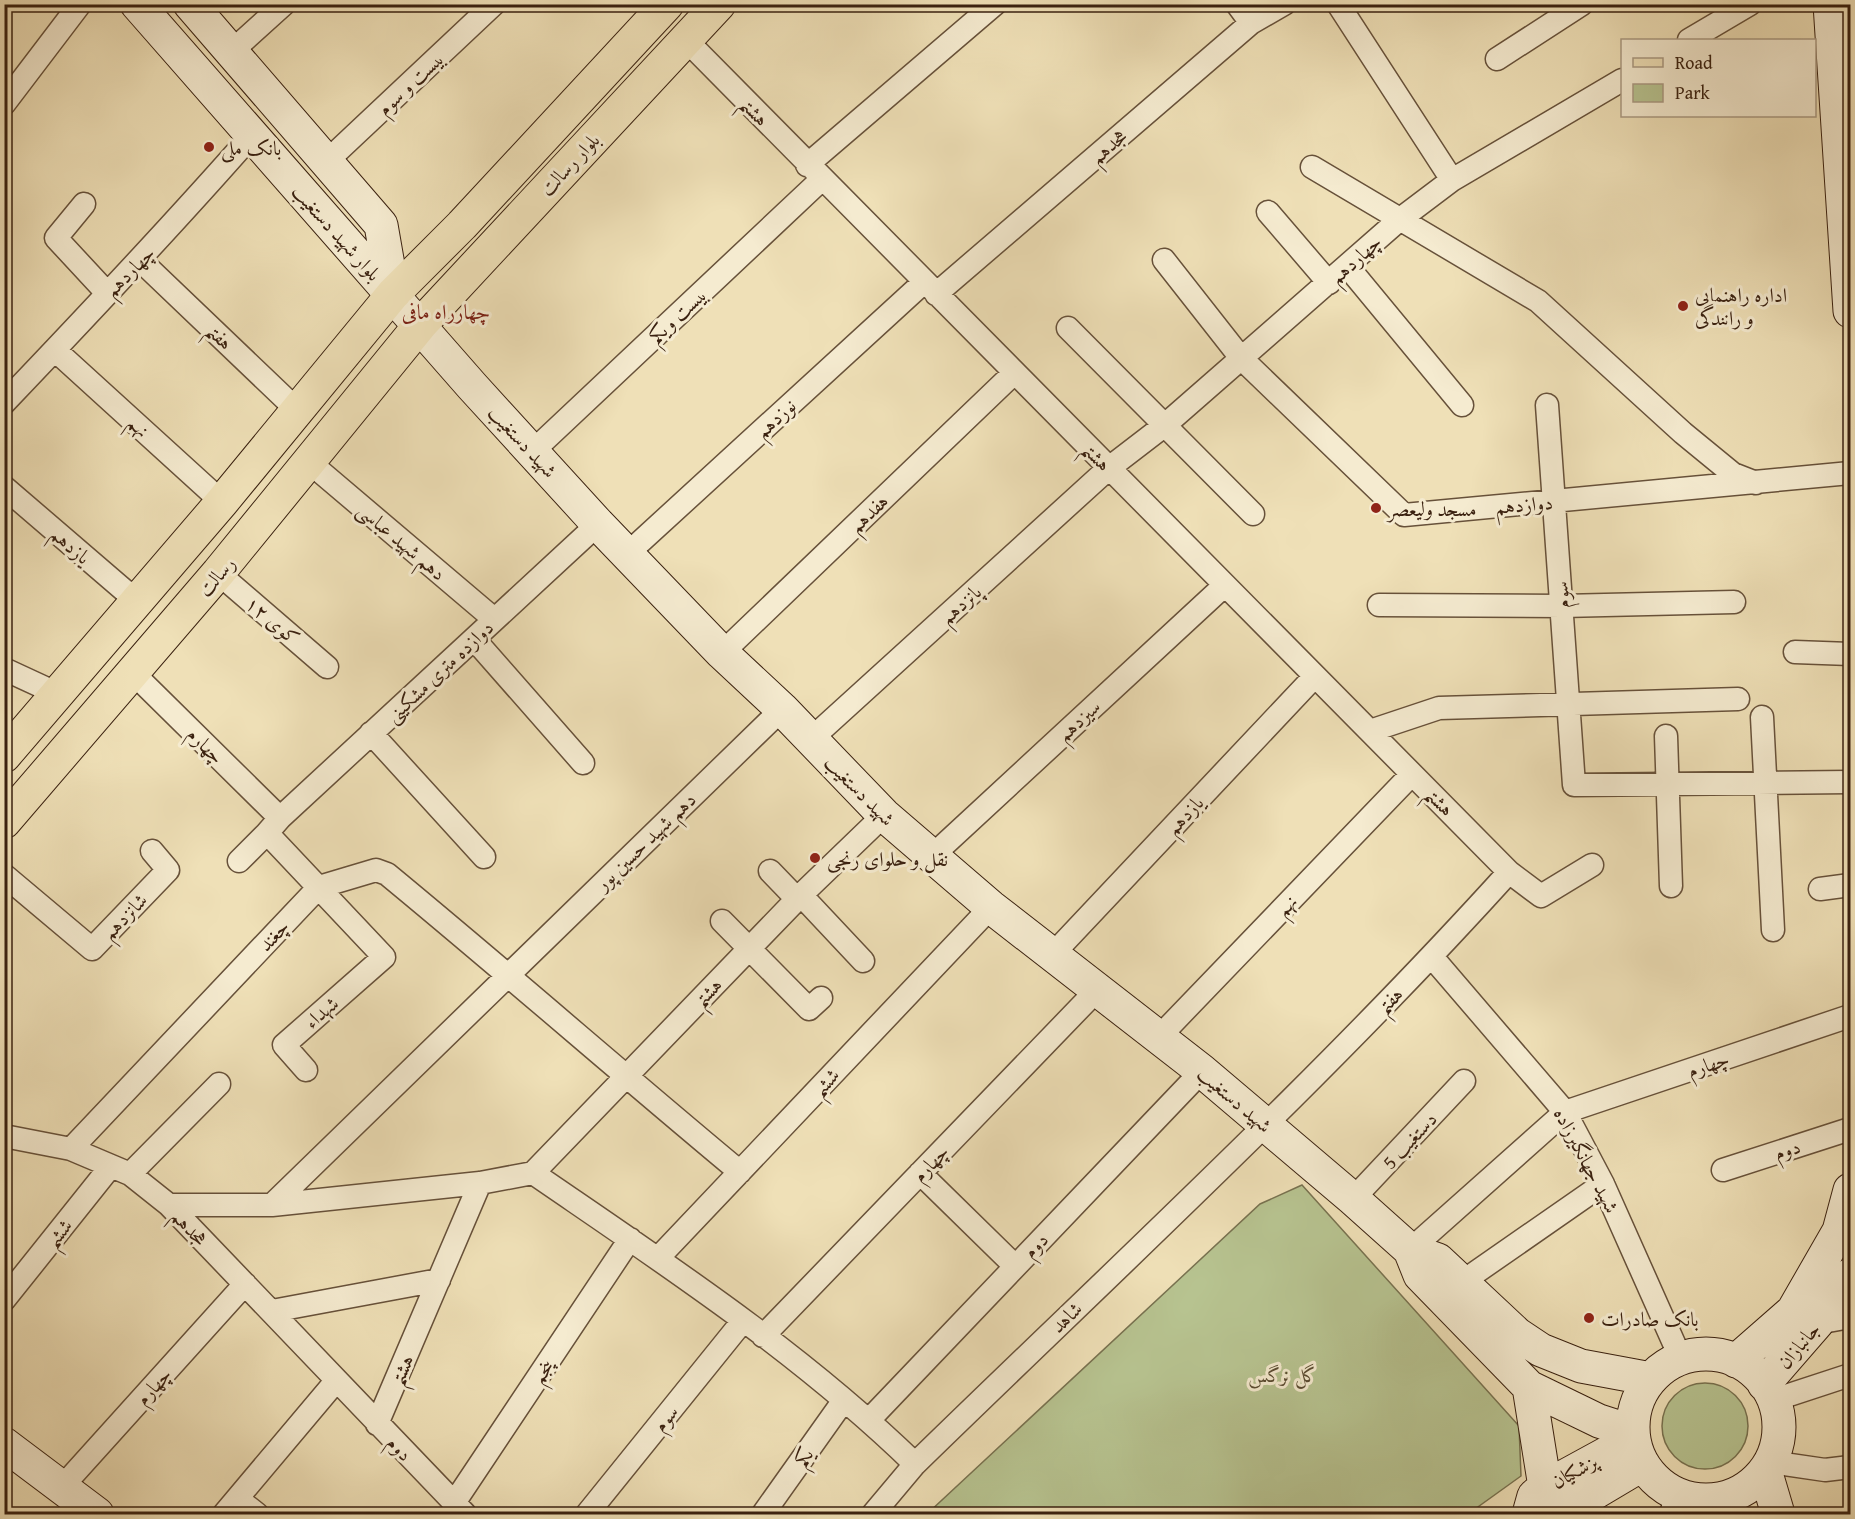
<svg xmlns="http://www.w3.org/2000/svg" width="1855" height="1519" viewBox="0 0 1855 1519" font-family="'Gentium Book Plus',Amiri,serif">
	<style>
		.green { fill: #b7c390; stroke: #787250; stroke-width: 1.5 }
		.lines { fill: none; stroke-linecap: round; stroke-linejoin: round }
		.street-casing { stroke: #67513a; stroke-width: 25 }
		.secondary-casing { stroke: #3a2110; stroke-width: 35 }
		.primary-casing { stroke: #3a2110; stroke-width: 35 }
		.street { stroke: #f5ebd0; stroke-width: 22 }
		.secondary { stroke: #f5ebd0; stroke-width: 33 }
		.primary { stroke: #efe0b7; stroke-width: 33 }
		.poi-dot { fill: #8f2418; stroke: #f5ebd0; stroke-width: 2 }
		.labels { text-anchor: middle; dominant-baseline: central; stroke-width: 6; stroke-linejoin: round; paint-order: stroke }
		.street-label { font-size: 20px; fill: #3a2110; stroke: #f5ebd0 }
		.poi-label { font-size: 20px; fill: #3a2110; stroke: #f5ebd0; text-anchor: start }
		.park-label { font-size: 20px; font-style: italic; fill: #594a30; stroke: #f5ebd0 }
		.neighbourhood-label { font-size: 21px; fill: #7a1f14; stroke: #f5ebd0 }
	</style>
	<rect width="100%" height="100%" fill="#efe0b7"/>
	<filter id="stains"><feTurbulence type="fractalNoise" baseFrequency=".00333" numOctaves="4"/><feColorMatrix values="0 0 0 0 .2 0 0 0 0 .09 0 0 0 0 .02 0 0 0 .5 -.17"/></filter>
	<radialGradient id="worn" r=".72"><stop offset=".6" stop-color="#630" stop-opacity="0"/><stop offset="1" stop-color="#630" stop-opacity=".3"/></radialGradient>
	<path class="green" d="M 1302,1185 L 1519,1426 L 1521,1476 L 1468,1514 L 927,1514 L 1260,1204 Z
		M1662 1426a43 43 0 1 1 86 0a43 43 0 1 1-86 0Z"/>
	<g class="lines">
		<g class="street-casing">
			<path id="street" d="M 1237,4 L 1251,23
				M 1338,4 L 1452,180
				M 686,40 L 1509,872 L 1541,896 L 1592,865
				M 1689,40 L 1750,4
				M 231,52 L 284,4
				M 1497,59 L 1582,4
				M 4,104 L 80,4
				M 326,162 L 494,4
				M 807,165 L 995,4
				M 1312,167 L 1538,301 L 1683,433 L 1733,474 L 1756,483
				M 84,204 L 56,238 L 107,293
				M 1268,212 L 1329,283
				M 1164,260 L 1241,358 L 1404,515 L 1850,473
				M 141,261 L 298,411
				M 1348,267 L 1462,405
				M 936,294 L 1251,23 L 1284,4
				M 1068,328 L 1253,514
				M 55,350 L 222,502
				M 4,403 C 88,315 171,227 251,136
				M 1547,405 L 1574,785 L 1850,782
				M 533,451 L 822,179
				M 309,462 L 494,619
				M 4,487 L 125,591 L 142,597
				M 627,554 L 924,282
				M 218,573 L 327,667
				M 1379,605 L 1562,606 L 1734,602
				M 474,639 L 583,763
				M 1795,652 L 1850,654
				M 722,653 L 1014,373
				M 4,669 L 58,694
				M 132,672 L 280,818
				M 1762,717 L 1773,930
				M 1370,731 L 1439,708 L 1738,699
				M 371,733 L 484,857
				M 1666,736 L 1671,886
				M 810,740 L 1109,468 L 1165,425 L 1399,220 L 1452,180 L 1622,80
				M 932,856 L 1225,585
				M 239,861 L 267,833
				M 770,871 L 797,899
				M 4,875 L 92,949 L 168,870 L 152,851
				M 1820,889 L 1850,885
				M 801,895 L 863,961
				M 722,921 L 809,1009 L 821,998
				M 1053,954 L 1315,676
				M 1432,957 L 1565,1112 L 1603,1184 L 1681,1359
				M 1159,1037 L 1412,774
				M 306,1070 L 284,1045 L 384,957 L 267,833 L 280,818 L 598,524
				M 4,1136 L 71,1149 L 130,1174 L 169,1205 L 465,1514
				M 71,1149 L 319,887 L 376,870 L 387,874 C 506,972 622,1074 740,1172
				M 1723,1170 L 1850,1129
				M 533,1173 L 801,895 L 884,815
				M 920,1173 L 1015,1266
				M 130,1174 L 219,1084
				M 1353,1199 L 1464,1081
				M 169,1205 L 272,1205 L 480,1183 L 533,1173 C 664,1263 800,1352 915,1464
				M 272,1205 L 782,709
				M 1410,1250 L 1565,1112 L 1850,1016
				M 659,1257 L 991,907
				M 1462,1282 L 1603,1184
				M 4,1300 L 111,1166
				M 272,1311 L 439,1280
				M 1817,1323 L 1850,1317
				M 763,1336 L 1097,990
				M 1774,1400 L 1850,1375
				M 869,1420 L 1202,1071
				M 377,1424 L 480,1183
				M 1770,1462 L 1825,1470 L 1850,1467
				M 61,1488 L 245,1284
				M 238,1499 L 257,1514
				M 454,1503 L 630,1239
				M 224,1514 L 336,1381
				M 587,1514 L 742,1322
				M 763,1514 L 844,1400
				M 873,1514 L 915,1464 C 1115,1269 1322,1079 1509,872
				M 1671,1514 L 1677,1494"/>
		</g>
		<g class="secondary-casing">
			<path id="secondary" d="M 137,4 L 472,386 L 598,524 L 722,653 L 782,709 L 884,815 L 991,907 L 1202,1071 L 1353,1199 L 1410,1250 L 1438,1260 L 1517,1334 L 1541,1350 L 1581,1366 L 1651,1379
				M 190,4 L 381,225 L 393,294
				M 1830,4 L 1850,311
				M 1410,1250 L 1420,1275 L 1529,1387 L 1599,1421 L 1633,1432
				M1633 1427a73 73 0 1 1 146 0a73 73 0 1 1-146 0Z
				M 1736,1361 L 1793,1311 L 1839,1231 L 1850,1190
				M 1764,1384 L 1817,1323 L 1850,1275
				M 1529,1387 L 1545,1487
				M 4,1444 L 97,1514
				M 1765,1470 L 1778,1514
				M 1529,1514 L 1534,1496 L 1545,1487 L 1633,1439
				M 1559,1514 L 1643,1464"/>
		</g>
		<g class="primary-casing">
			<path id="primary" d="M 4,756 L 222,502 L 393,294 L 462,225 L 667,4
				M 4,822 L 218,573 L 421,324 L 719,4"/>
		</g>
		<use href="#street" class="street"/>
		<use href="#secondary" class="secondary"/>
		<use href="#primary" class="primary"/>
	</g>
	<g class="poi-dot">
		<circle cx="209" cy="147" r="6"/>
		<circle cx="1683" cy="306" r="6"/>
		<circle cx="1376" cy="508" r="6"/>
		<circle cx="815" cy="858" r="6"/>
		<circle cx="1589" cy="1318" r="6"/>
	</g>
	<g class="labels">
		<g class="street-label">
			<text transform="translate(410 83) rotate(-43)">بیست و سوم</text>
			<text transform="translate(755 111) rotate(46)">هشتم</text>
			<text transform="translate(1108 146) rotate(-41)">هجدهم</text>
			<text transform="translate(569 164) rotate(-47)">بلوار رسالت</text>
			<text transform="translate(337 232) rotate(48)">بلوار شهید دستغیب</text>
			<text transform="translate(1355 259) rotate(-42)">چهاردهم</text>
			<text transform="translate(129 271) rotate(-45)">چهاردهم</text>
			<text transform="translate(677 315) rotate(-43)">بیست ویکم</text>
			<text transform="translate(220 336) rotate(44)">هفتم</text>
			<text transform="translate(775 418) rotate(-43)">نوزدهم</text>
			<text transform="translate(139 426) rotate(42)">نهم</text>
			<text transform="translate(523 441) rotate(47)">شهید دستغیب</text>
			<text transform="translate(1097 456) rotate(45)">هشتم</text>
			<text transform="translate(1524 504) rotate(-5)">دوازدهم</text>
			<text transform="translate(868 513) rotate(-44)">هفدهم</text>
			<text transform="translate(402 541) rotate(40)">دهم شهید عباسی</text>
			<text transform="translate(71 545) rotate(41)">یازدهم</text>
			<text transform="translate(216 576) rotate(-49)">رسالت</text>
			<text transform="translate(1561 595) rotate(-94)">سوم</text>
			<text transform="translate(960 604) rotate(-42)">پانزدهم</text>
			<text transform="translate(273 620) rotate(40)">کوی ۱۲</text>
			<text transform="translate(439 671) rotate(-43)">دوازده متری مشکینی</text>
			<text transform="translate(1078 720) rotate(-43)">سیزدهم</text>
			<text transform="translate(206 745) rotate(45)">چهارم</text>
			<text transform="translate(860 790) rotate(45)">شهید دستغیب</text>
			<text transform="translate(1440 801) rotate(45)">هشتم</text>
			<text transform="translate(1184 815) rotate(-47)">یازدهم</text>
			<text transform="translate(645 841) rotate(-44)">دهم شهید حسین پور</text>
			<text transform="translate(1286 905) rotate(-46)">نهم</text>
			<text transform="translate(124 916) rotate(-46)">شانزدهم</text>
			<text transform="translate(273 935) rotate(-47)">چغند</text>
			<text transform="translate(707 992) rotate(-46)">هشتم</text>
			<text transform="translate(1389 1000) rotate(-45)">هفتم</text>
			<text transform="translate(321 1012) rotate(-41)">شهداء</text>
			<text transform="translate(1708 1064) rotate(-19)">چهارم</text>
			<text transform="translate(825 1082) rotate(-47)">ششم</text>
			<text transform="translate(1235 1099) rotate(40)">شهید دستغیب</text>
			<text transform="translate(1409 1140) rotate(-47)">دستغیب 5</text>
			<text transform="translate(1787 1149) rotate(-18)">دوم</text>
			<text transform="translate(1587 1160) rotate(62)">شهید جهانگیرزاده</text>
			<text transform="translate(930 1163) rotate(-46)">چهارم</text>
			<text transform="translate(190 1227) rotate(46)">هجدهم</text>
			<text transform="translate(58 1233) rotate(-51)">ششم</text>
			<text transform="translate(1035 1245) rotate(-46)">دوم</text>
			<text transform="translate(1066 1317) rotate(-44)">شاهد</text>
			<text transform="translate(1798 1345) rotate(-50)">جانبازان</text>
			<text transform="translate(401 1370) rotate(-67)">هشتم</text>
			<text transform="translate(542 1371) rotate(-56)">پنجم</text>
			<text transform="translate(153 1386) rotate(-48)">چهارم</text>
			<text transform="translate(665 1418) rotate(-51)">سوم</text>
			<text transform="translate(400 1448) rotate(46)">دوم</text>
			<text transform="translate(803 1457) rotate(-55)">یکم</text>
			<text transform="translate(1574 1471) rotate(-29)">پزشکیان</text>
		</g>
		<g class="poi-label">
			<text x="221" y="147">بانک ملی</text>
			<text x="1695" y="294">اداره راهنمایی<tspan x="1695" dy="23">و رانندگی</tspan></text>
			<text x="1388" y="508">مسجد ولیعصر</text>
			<text x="827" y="858">نقل و حلوای رنجی</text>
			<text x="1601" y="1318">بانک صادرات</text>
		</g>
		<g class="park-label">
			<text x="1283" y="1374">گل نرگس</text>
		</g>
		<g class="neighbourhood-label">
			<text x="446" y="311">چهارراه مافی</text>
		</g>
	</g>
	<rect width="1855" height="1519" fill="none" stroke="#efe0b7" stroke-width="24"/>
	<rect x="6" y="6" width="1843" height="1507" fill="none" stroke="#3a2110" stroke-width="3"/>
	<rect x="12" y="12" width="1831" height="1495" fill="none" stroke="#3a2110" stroke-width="1.5"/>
	<rect x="1621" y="39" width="195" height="78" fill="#f5ebd0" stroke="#aa9a83" stroke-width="1.5"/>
	<rect x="1633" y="58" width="30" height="9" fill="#efe0b7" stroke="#aa9a83" stroke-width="1.5"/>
	<text x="1675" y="69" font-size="18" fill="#3a2110">Road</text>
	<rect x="1633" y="84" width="30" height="18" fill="#b7c390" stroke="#aa9a83" stroke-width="1.5"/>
	<text x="1675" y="99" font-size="18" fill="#3a2110">Park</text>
	<rect width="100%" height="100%" filter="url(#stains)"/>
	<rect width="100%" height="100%" fill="url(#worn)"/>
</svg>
